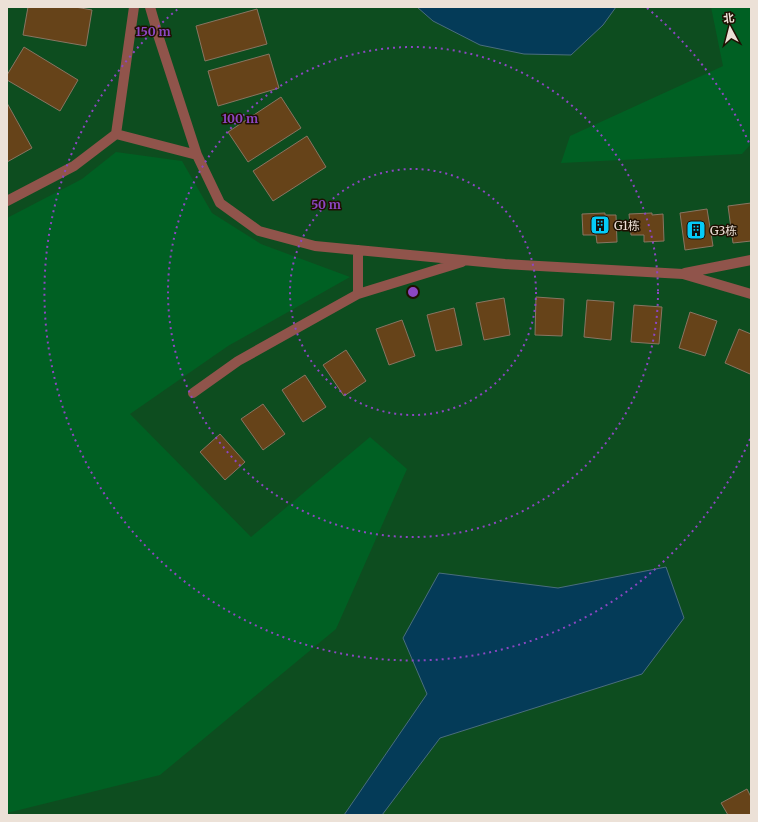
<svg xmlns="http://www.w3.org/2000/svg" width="758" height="822" viewBox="0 0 758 822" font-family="Merriweather,'Noto Sans SC',serif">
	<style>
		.green { fill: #0d4d1f }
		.forest { fill: #006023 }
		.water { fill: #043b58; stroke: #4a6d7e }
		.building { fill: #664319; stroke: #887562 }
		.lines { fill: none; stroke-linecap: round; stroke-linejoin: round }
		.street { stroke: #90544b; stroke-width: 10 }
		.ring { fill: none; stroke: #8c47c3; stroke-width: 2; stroke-dasharray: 2 4 }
		.labels { text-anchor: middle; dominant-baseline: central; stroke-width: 3; stroke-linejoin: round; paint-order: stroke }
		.poi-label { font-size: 12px; fill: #ece1d7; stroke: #1f1002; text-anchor: start }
		.centre { fill: #8c47c3; stroke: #1f1002; stroke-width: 2 }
		.ring-label { font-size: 12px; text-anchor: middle; font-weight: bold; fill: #8c47c3; stroke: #1f1002; stroke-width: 3; stroke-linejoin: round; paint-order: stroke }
	</style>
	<rect width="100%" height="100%" fill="#291a09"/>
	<path class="green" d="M 7,7 L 751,7 L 751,815 L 7,815 Z"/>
	<path class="forest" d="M 711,7 L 751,7 L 751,144 L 742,154 L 561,163 L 570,136 L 723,66 Z
		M 116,152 L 182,161 L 212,213 L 261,244 L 350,277 L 228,346 L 130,414 L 251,537 L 370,437 L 407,469 L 336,629 L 160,775 L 7,813 L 7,218 L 82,179 Z"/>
	<path class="water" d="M 417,7 L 616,7 L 603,25 L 571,55 L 524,54 L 480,45 L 433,21 Z
		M 666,567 L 684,618 L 642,674 L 440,738 L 382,815 L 344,815 L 427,694 L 403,638 L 439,573 L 558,588 Z"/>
	<path class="building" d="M 28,7 L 75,7 L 92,10 L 86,46 L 23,35 Z
		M 257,9 L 267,44 L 205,61 L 196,26 Z
		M 24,47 L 78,80 L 60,111 L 7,80 L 7,75 Z
		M 269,54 L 279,88 L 218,106 L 208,71 Z
		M 281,97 L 301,128 L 248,162 L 228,132 Z
		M 7,103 L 32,148 L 7,162 Z
		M 307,136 L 326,167 L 273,201 L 253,171 Z
		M 751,203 L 751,241 L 733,243 L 728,206 Z
		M 707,209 L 713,246 L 685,250 L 680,213 Z
		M 605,213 L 605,215 L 616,215 L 617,242 L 597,243 L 596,235 L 583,235 L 582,214 Z
		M 652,213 L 652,215 L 663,214 L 664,241 L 644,242 L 644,235 L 631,235 L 629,214 Z
		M 536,297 L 564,299 L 562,336 L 535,335 Z
		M 504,298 L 510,335 L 484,340 L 476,303 Z
		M 587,300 L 614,302 L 611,340 L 584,337 Z
		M 634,305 L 662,307 L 659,344 L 631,342 Z
		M 454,308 L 462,345 L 436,351 L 427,315 Z
		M 690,312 L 717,321 L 705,356 L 679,348 Z
		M 402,320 L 415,356 L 389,365 L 376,329 Z
		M 739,329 L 751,334 L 751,371 L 750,374 L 725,363 Z
		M 346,350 L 366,381 L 344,396 L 323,365 Z
		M 305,375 L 326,407 L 303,422 L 282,390 Z
		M 263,404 L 285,434 L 263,450 L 241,419 Z
		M 220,434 L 245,462 L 225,480 L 200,452 Z
		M 747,789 L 751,797 L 751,815 L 728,815 L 721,803 Z"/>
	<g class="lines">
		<path class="street" d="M 150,7 L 159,38 L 197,155 L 220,203 L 259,231 L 315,246 L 505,264 L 683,274 L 751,294
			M 116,134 L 197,155
			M 7,201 L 74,166 L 116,134 L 134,7
			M 685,273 L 751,260
			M 358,294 L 358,250
			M 193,393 L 238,361 L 358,294 L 462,262"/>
	</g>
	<g class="ring">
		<circle cx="413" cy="292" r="123"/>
		<circle cx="413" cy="292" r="245"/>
		<path d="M750 439A368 368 0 1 1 179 8M647 8A368 368 0 0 1 750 145"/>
	</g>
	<defs>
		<g id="building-square" transform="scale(1)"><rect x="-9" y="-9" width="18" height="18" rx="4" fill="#04cbf9" stroke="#1f1002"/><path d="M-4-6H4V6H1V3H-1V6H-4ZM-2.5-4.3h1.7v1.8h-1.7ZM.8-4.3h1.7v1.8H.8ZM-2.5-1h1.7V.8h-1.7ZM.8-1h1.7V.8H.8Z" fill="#111"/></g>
	</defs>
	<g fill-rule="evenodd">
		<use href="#building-square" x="600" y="225"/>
		<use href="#building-square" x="696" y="230"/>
	</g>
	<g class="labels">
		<g class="poi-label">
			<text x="614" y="225">G1栋</text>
			<text x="710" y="230">G3栋</text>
		</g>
	</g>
	<circle cx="413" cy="292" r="6" class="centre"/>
	<g class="ring-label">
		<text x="153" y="36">150 m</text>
		<text x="240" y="123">100 m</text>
		<text x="326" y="209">50 m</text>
	</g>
	<rect width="758" height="822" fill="none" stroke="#ece1d7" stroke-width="16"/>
	<g transform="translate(730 28) rotate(353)" stroke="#1f1002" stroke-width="3" paint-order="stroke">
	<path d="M0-3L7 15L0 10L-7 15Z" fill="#ece1d7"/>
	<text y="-6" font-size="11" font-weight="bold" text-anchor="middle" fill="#ece1d7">北</text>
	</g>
</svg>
